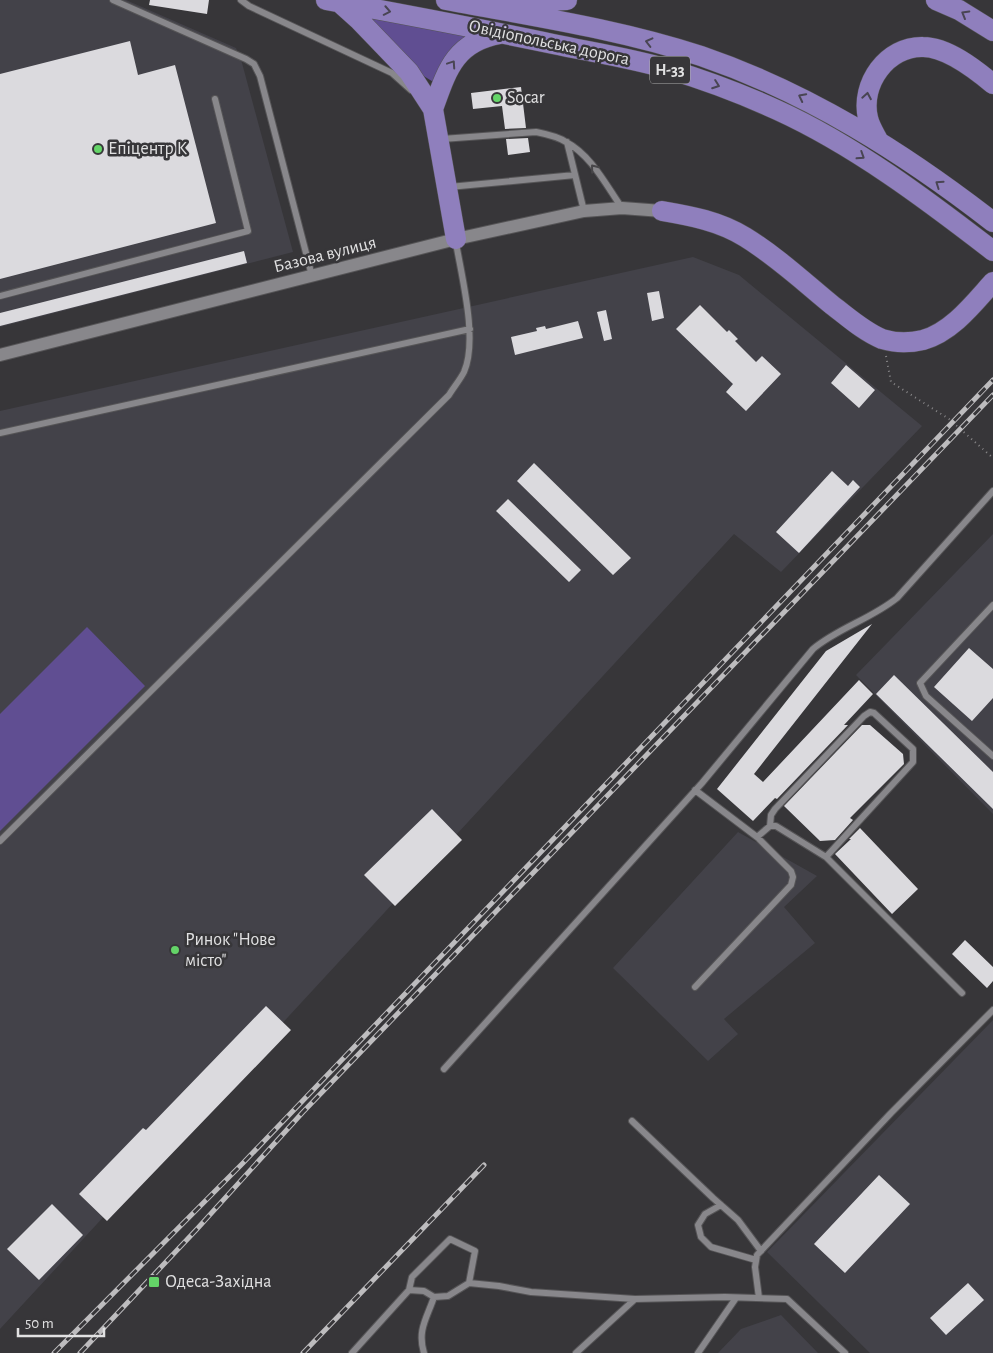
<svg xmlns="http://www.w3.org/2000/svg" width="993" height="1353" viewBox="0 0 993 1353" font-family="'Alegreya Sans',sans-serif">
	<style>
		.built { fill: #434249 }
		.green { fill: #604e92 }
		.building { fill: #dbdade }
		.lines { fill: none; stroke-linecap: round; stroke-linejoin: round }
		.lane-casing { stroke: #555456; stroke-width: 8 }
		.street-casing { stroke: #555456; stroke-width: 14 }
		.primary-casing { stroke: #555456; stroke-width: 21 }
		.path { stroke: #89888a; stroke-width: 2; stroke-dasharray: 1 4; stroke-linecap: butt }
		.lane { stroke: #88878b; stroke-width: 6 }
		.street { stroke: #88878b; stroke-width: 12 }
		.primary { stroke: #8f7fbd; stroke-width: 20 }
		.rail-casing { stroke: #bdbcbe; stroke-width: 5 }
		.rail { stroke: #373639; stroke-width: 3; stroke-dasharray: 9; stroke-linecap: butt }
		.oneway { stroke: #494553 }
		.oneway2 { stroke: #474649 }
		.poi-dot { fill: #64d468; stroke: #373639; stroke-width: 2 }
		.labels { text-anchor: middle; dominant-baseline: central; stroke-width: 5; stroke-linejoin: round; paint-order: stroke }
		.shield { fill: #373639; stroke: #aeaeaf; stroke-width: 1 }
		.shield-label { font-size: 16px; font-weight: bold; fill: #e1e1e2 }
		.street-label { font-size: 18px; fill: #e1e1e2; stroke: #373639 }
		.poi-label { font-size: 18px; fill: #e1e1e2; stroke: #373639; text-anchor: start }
	</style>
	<rect width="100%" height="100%" fill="#373639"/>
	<path class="built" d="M 0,0 L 126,0 L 236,48 L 242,63 L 293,252 L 0,327 Z
		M 693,257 L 739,275 L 922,426 L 781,572 L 734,534 L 0,1329 L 0,411 Z
		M 993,534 L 993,814 L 856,675 Z
		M 738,832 L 817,876 L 784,907 L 815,943 L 724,1019 L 738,1034 L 708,1061 L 613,968 Z
		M 993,1020 L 993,1353 L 870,1353 L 767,1252 Z
		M 781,1315 L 818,1353 L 718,1353 L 741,1329 Z"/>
	<path class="green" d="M 363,17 L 476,37 L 435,83 L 422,75 Z
		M 87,627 L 145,686 L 0,831 L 0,714 Z"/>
	<path class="building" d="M 150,0 L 209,0 L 207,14 L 149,5 Z
		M 130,41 L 138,75 L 175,65 L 216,223 L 0,279 L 0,74 Z
		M 521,87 L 526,128 L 505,129 L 502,106 L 473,109 L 471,93 Z
		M 528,138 L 530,152 L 508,155 L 506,139 Z
		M 244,251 L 247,263 L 0,326 L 0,313 Z
		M 659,291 L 664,318 L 652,321 L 647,293 Z
		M 700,305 L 727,332 L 729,330 L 738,339 L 735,341 L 756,362 L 762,356 L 781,374 L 746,411 L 726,392 L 733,384 L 676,329 Z
		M 606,310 L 612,339 L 604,341 L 597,312 Z
		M 578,321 L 583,338 L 515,355 L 511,337 L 537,331 L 536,328 L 545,326 L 546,329 Z
		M 846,365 L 875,390 L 859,408 L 831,383 Z
		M 534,463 L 631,558 L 613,575 L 517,481 Z
		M 832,471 L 848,486 L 853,480 L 860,487 L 799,553 L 776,532 Z
		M 508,499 L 581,570 L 569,582 L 496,511 Z
		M 872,624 L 754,774 L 763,782 L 859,680 L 873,694 L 844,725 L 848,725 L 777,799 L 775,798 L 753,821 L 717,789 L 826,651 Z
		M 969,648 L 993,669 L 993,698 L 972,721 L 934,687 Z
		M 894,675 L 993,772 L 993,809 L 876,694 Z
		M 862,725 L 870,725 L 903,754 L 904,764 L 850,818 L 853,820 L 835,840 L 820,841 L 784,806 Z
		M 432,809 L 462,840 L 395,906 L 364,875 Z
		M 860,828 L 918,889 L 892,914 L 835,854 L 851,839 L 849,839 Z
		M 965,940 L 993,967 L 993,981 L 987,988 L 952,954 Z
		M 266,1006 L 291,1030 L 107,1221 L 79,1194 L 143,1128 L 146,1130 Z
		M 879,1175 L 910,1204 L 845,1273 L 814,1244 Z
		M 52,1204 L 83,1235 L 39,1280 L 7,1249 Z
		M 968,1283 L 984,1300 L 946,1335 L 930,1318 Z"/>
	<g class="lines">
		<g class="lane-casing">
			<path id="lane" d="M 113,0 L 246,59 L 254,64 L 260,76 L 312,276
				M 241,0 L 249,6 L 392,73 L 411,90
				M 442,139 L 536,132 C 546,134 557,136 566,142 C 591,155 606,185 622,208
				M 567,142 L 584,211
				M 449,187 L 575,175
				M 0,296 L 248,231 L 215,99
				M 0,433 L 470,329
				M 993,605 L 920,683 L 926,696 L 993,756
				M 770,826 L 771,815 L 775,809 L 864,716 L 870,712 L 874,713 L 913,749 L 913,762 L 826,857
				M 757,837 L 770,826 L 776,826 L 826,857 L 962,993
				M 0,841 L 449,395 C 453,388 460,380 464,372 C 478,340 462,278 456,243
				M 695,987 L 791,885 L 793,877 L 791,871 L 757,837 L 695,790
				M 444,1069 L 702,783 L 813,649 C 838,628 871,619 897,598 L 993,491
				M 632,1121 L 713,1198 L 738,1220 L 761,1251
				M 721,1205 L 705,1214 L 698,1225 L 701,1237 L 711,1247 L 756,1260
				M 409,1290 L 424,1291 L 434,1297 L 448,1296 L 469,1283
				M 759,1298 L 755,1267 L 757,1255 L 891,1113 L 993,1010
				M 635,1299 L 725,1297 L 787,1299 L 845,1353
				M 352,1353 L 409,1290 L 412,1277 L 450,1239 L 475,1251 L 469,1283 L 499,1286 L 531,1292 L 635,1299 L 576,1353
				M 424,1353 C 417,1330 427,1318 434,1297
				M 698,1353 L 736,1298"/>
		</g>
		<g class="street-casing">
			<path id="street" d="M 0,355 L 456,239 L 584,211 L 622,208 L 662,211"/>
		</g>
		<g class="primary-casing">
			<path id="primary" d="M 326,0 C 402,14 477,28 553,44 C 591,52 630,58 668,69 C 705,80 742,94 777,110 C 854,145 927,200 993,251
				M 446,0 C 531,16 619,29 701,56 C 809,93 904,153 993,222
				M 936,0 L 959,10 L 993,31
				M 339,2 L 359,20 L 409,72 L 433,109 L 456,239
				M 501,3 L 567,0
				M 433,109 C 447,70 455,42 500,34
				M 879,142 C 875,134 870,127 868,118 C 860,84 887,46 923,47 C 947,47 975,69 993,84
				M 662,211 C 691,216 719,221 745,237 C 776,256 804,282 832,305 C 848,317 863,331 882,339 C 895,343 910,343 923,340 C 952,332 974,303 993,282"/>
		</g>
		<path class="path" d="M 886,356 L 891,382 L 949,419 L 993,458"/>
		<use href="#lane" class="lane"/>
		<use href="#street" class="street"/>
		<use href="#primary" class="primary"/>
		<g class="rail-casing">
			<path id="rail" d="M 54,1353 L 243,1163 L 993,380
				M 80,1353 L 197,1229 L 303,1112 L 993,395
				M 303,1353 L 484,1165"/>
		</g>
		<use href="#rail" class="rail"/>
	</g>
	<defs><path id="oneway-chevron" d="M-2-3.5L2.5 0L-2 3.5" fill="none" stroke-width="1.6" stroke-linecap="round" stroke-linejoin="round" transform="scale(1.25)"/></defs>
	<g class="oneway">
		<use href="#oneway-chevron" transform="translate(387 11) rotate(11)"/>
		<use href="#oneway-chevron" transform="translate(965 14) rotate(-150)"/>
		<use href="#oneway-chevron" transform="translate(649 42) rotate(-166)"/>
		<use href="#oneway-chevron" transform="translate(452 64) rotate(-56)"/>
		<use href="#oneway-chevron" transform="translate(716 85) rotate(20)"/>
		<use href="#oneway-chevron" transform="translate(867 96) rotate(-80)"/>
		<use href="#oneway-chevron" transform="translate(802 97) rotate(-153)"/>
		<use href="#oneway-chevron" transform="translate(861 156) rotate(33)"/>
		<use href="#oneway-chevron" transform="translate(939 184) rotate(-145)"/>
	</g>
	<use class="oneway2" href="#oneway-chevron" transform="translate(594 168) rotate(-129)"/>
	<g class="poi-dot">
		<circle cx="497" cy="98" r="5"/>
		<circle cx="98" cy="149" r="5"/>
		<circle cx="175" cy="950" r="5"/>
		<rect x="148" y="1276" width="12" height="12" rx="2.5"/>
	</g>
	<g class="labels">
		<rect class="shield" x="650" y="56.5" width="40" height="27" rx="4"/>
		<g class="shield-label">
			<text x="670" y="70">Н-33</text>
		</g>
		<g class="street-label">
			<text transform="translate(549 43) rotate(12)">Овідіопольська дорога</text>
			<text transform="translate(325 255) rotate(-14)">Базова вулиця</text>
		</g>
		<g class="poi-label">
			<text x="507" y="98">Socar</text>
			<text x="108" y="149">Епіцентр К</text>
			<text x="185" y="940">Ринок "Нове<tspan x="185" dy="21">місто"</tspan></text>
			<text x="165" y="1282">Одеса-Західна</text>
		</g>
	</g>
	<path d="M18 1328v8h86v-8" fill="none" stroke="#e1e1e2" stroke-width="2.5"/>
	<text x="25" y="1328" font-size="15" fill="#e1e1e2" stroke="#373639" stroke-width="4" paint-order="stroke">50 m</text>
</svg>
